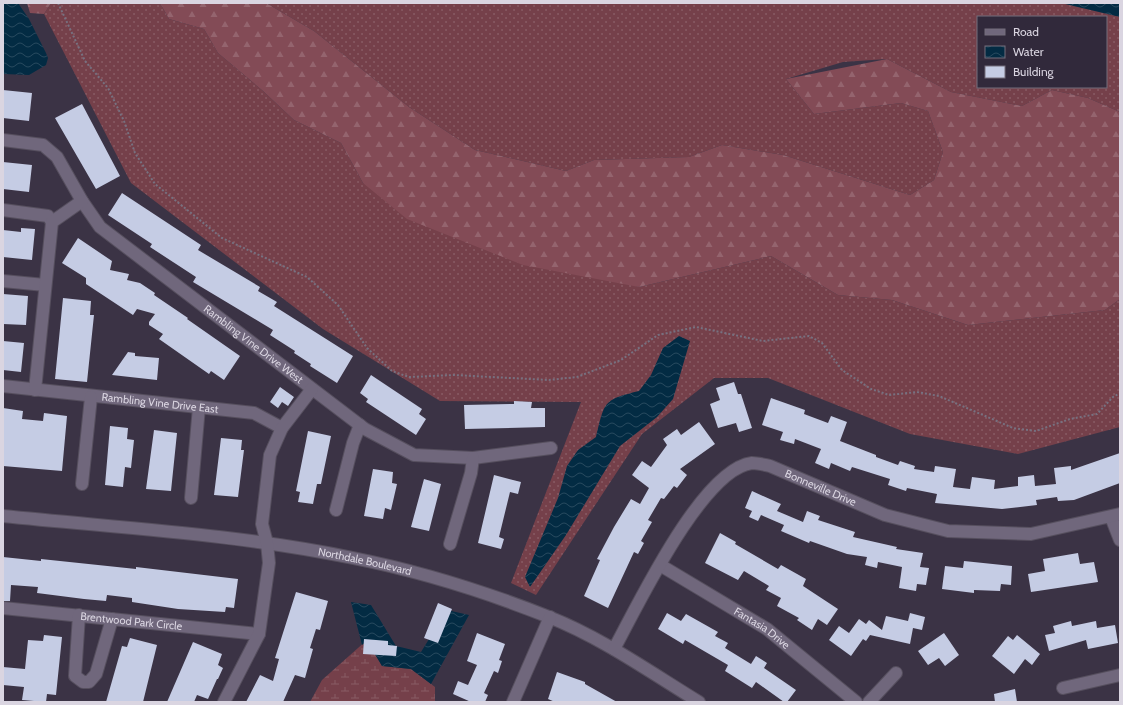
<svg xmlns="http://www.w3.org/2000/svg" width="1123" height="705" viewBox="0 0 1123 705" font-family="Cabin,sans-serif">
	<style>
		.grass { fill: url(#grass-dots); fill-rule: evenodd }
		.forest { fill: url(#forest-firs) }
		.wetland { fill: url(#wetland-marsh) }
		.water { fill: url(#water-waves) }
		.building { fill: #c5cce4 }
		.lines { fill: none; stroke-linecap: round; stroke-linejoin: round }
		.minor-casing { stroke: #564f5e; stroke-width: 14 }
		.path { stroke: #777180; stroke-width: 2; stroke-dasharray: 2 2; stroke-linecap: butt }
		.minor { stroke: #70677c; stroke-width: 12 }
		.labels { text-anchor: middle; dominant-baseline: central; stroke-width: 4; stroke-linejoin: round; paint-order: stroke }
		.street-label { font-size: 11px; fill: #dad5e1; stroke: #31293b }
	</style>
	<defs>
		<pattern id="grass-dots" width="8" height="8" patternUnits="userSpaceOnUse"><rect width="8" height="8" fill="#75404a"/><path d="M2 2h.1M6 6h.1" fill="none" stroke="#885b64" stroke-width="1.8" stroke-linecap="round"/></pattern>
		<pattern id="forest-firs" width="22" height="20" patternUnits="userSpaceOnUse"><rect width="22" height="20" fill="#834b56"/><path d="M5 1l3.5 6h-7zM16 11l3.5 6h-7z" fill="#94646e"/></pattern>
		<pattern id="wetland-marsh" width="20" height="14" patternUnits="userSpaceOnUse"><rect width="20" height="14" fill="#75404a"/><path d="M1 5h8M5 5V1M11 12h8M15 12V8" fill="none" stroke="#885b64"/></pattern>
		<pattern id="water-waves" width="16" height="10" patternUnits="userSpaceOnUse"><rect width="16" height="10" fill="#032b43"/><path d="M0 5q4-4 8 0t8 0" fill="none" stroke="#27495e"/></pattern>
	</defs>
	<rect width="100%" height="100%" fill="#3b3345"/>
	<path class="grass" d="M 51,3 L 160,3 L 169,19 L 204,29 L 218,53 L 263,91 L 294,120 L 341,143 L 363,183 L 639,287 L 771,256 L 838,295 L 892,300 L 968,325 L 1105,310 L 1120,299 L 1120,427 L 1018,454 L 910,434 L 768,378 L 714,378 L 642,434 L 536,595 L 511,583 L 581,402 L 440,401 L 323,329 L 131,183 L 44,14 Z
		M 266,3 L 1120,3 L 1120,112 L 1088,98 L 1052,90 L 1022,106 L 951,92 L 887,59 L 843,62 L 786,79 L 814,114 L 901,103 L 928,111 L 943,152 L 934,180 L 910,195 L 783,155 L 722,145 L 689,157 L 594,160 L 566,171 L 475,150 L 409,107 L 314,31 ZM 978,17 L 1106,17 L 1106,87 L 978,87 Z"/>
	<path class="forest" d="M 27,3 L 51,3 L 44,14 L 30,13 Z
		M 160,3 L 266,3 L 314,31 L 409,107 L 475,150 L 566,171 L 594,160 L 689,157 L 722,145 L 783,155 L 910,195 L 934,180 L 943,152 L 928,111 L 901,103 L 814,114 L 786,79 L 887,59 L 951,92 L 1022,106 L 1052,90 L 1088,98 L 1120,112 L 1120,299 L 1105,310 L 968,325 L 892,300 L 838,295 L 771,256 L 639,287 L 523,265 L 407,219 L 363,183 L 341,143 L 294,120 L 263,91 L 218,53 L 204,29 L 169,19 Z"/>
	<path class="wetland" d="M 367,640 L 382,666 L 411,669 L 435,687 L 435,702 L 310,702 L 322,680 Z"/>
	<path class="water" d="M 3,3 L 18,3 L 29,19 L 46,53 L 48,58 L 46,65 L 29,75 L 3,74 Z
		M 1061,3 L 1120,3 L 1120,17 Z
		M 679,336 L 690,341 L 673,399 L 657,417 L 620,446 L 566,535 L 530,587 L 525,577 L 558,498 L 567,466 L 578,450 L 596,437 C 605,402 602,400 639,391 L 651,375 L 663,348 Z
		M 351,602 L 371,605 L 396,646 L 421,652 L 447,610 L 469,615 L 431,684 L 411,669 L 382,666 L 367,641 L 362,645 Z"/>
	<path class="building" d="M 3,90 L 32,93 L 29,121 L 3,118 Z
		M 82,104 L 120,176 L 96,189 L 55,118 Z
		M 3,162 L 32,165 L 29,192 L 3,189 Z
		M 122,193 L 201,245 L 198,250 L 260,287 L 258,291 L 277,302 L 274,306 L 353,356 L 337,383 L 310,366 L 311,364 L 294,353 L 295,351 L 270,335 L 273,330 L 193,282 L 196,277 L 150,247 L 152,244 L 108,215 Z
		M 21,228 L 35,229 L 32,260 L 3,257 L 3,230 L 21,232 Z
		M 78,238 L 112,261 L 110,270 L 129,274 L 127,280 L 140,283 L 155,293 L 154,295 L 188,318 L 187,319 L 240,356 L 224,380 L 211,371 L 209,374 L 159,339 L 163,334 L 149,325 L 149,322 L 155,314 L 137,309 L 133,315 L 86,284 L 86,278 L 62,263 Z
		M 3,294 L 28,296 L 26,325 L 3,324 Z
		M 63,298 L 91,301 L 90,315 L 94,315 L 87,382 L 55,379 Z
		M 3,341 L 24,343 L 21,372 L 3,370 Z
		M 128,352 L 135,353 L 135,356 L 159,358 L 157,380 L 112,375 Z
		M 371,375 L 422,409 L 419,414 L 426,419 L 416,435 L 366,402 L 368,399 L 360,393 Z
		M 734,382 L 738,394 L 741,394 L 752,428 L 739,432 L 736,423 L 718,428 L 710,404 L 720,400 L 716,388 Z
		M 280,387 L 294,397 L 288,406 L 282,402 L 278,408 L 270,402 Z
		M 771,398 L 805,410 L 804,414 L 828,423 L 831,416 L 847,422 L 840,441 L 876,455 L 876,457 L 898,465 L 900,461 L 915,466 L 914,469 L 934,472 L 935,466 L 956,469 L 953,487 L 970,489 L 972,477 L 995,480 L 994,489 L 1018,486 L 1018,477 L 1034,475 L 1035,486 L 1056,484 L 1054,468 L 1071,466 L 1071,470 L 1120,453 L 1120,483 L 1074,500 L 1058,501 L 1057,497 L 1036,500 L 1037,505 L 1002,509 L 935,503 L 937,494 L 907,488 L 906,491 L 888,485 L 890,479 L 852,467 L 850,471 L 831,463 L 829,469 L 815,463 L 821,449 L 795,439 L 794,444 L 780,440 L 783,432 L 762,425 Z
		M 514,401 L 532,402 L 531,408 L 545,408 L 545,427 L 465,429 L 464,405 L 514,404 Z
		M 3,408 L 23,411 L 22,419 L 43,421 L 44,413 L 67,416 L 62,471 L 3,466 Z
		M 699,422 L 715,444 L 680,469 L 687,475 L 677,488 L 674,486 L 664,499 L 661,498 L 648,520 L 652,522 L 641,541 L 644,543 L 638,554 L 634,552 L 608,608 L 584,596 L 600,560 L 597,559 L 614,527 L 631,499 L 640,504 L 649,488 L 632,475 L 642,461 L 651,467 L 667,445 L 663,439 L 677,429 L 681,435 Z
		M 110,426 L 128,428 L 127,439 L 134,440 L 131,468 L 125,467 L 123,487 L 105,485 Z
		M 154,430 L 177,433 L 171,491 L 146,489 Z
		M 308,431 L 331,436 L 321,484 L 317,484 L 313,504 L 298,502 L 300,492 L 296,491 Z
		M 221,438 L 242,440 L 241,450 L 244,450 L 238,497 L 214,495 Z
		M 373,469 L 393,472 L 392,483 L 397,484 L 391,510 L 385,508 L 383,519 L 364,516 Z
		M 494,475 L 521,482 L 518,494 L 510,492 L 499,537 L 504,539 L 501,549 L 478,543 Z
		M 424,479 L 441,484 L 429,531 L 411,527 Z
		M 752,491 L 781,504 L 777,511 L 803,522 L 807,511 L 820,516 L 818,520 L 855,532 L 853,537 L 897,547 L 896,549 L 923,553 L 920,567 L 929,568 L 926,585 L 917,584 L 916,591 L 899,588 L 902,567 L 878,562 L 877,568 L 865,565 L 867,557 L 847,554 L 810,541 L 809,543 L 781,531 L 784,525 L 761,515 L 758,521 L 749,517 L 752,511 L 745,508 Z
		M 720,533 L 736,542 L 735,544 L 778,569 L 781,565 L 806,579 L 803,586 L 838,609 L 827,625 L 818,619 L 812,630 L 797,620 L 799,618 L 777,606 L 781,598 L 766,590 L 769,586 L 744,571 L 738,580 L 705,563 Z
		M 1078,553 L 1080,564 L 1094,562 L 1098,582 L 1031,592 L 1028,574 L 1045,571 L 1043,559 Z
		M 3,557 L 41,561 L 41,559 L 136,569 L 136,567 L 238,579 L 234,608 L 226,607 L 225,612 L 178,609 L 132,602 L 132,598 L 107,595 L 106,601 L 84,599 L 37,593 L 38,587 L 11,585 L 10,601 L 3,601 Z
		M 964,561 L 1012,566 L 1011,585 L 1001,584 L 1000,591 L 974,590 L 974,593 L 942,589 L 945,566 L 963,568 Z
		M 296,592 L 328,601 L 320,630 L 316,629 L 310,648 L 313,649 L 305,678 L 295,675 L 283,702 L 246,702 L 260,675 L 273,681 L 279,659 L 275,658 Z
		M 438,603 L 452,609 L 438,643 L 424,638 Z
		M 667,613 L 681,621 L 686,614 L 718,632 L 715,636 L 728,643 L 725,648 L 751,664 L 756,656 L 767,663 L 764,668 L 796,690 L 787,702 L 784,702 L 756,682 L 752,688 L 725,671 L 728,665 L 685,640 L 683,644 L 658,629 Z
		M 910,613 L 925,617 L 922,630 L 913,628 L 910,644 L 870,635 L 866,641 L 863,639 L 851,656 L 829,640 L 839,626 L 849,633 L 859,619 L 866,624 L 869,620 L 882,630 L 886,616 L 908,621 Z
		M 1071,621 L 1072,626 L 1096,621 L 1097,628 L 1115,625 L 1118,643 L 1088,649 L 1086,640 L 1049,651 L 1045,635 L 1055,633 L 1053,626 Z
		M 477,633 L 505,644 L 499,660 L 502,661 L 498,673 L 494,671 L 484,693 L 488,695 L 485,702 L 471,702 L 453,694 L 458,681 L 468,685 L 477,665 L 467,661 Z
		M 944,633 L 959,655 L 945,666 L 939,658 L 928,665 L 918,651 Z
		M 44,635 L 62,637 L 56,695 L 47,694 L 46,702 L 22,700 L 24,687 L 3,685 L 3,667 L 25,669 L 28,640 L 43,641 Z
		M 1017,635 L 1040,654 L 1032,665 L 1025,659 L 1014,674 L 992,656 L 1008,636 L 1013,640 Z
		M 130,638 L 157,645 L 143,702 L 106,702 L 122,646 L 127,647 Z
		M 364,639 L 388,641 L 388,645 L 397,646 L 396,656 L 363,654 Z
		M 193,642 L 222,654 L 218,665 L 223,668 L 218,679 L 217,679 L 208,699 L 197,695 L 194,702 L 167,702 Z
		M 557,672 L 585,682 L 585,684 L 617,702 L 555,702 L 548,699 Z
		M 1015,689 L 1017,702 L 995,702 L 994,694 Z"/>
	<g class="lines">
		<g class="minor-casing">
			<g id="minor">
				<path id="s1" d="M 3,140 L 43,145 L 57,157 L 82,201 L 100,227 L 365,429 L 414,455 L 473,458 L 551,448"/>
				<path d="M 3,210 L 48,216 L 52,222"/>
				<path d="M 3,281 L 45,285"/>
				<path id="s2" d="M 3,386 L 254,413 L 282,428"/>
				<path d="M 35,390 L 52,222 L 82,201"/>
				<path d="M 82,484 L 91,397"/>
				<path d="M 191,498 L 199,407"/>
				<path d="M 336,510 L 353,443 L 360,425"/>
				<path id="s3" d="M 3,516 C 119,528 238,534 353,558 C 419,571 486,592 549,617 C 602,638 650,672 699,702"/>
				<path d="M 1111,517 L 1120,540"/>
				<path d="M 450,544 L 471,473 L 473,458"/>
				<path id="s4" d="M 660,565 L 767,629 L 856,702"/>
				<path id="s5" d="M 3,608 L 259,634"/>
				<path d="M 79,615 L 75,676 L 83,682 L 89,682 L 96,674 L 112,619"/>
				<path id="s6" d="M 614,649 C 637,607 702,469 752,463 C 758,463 765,465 770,466 L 885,515 L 948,531 L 1031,534 L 1120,514"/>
				<path d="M 1063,688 L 1120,675"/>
				<path d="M 224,702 L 259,634 L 269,563 L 267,543 L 262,524 L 270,455 L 282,428 L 312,389"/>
				<path d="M 513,702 L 550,617"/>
				<path d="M 869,702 L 896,673"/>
			</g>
		</g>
		<path class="path" d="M 58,3 L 85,61 L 108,88 L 124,121 L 135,153 L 155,184 L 222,238 L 307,277 L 338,305 L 367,348 L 392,371 L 409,377 L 454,375 L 549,380 L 577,377 L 621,360 L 658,335 L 696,327 L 763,341 L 809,336 L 822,343 L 842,370 L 871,389 L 889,395 L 917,392 L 939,396 L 1013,428 L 1036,431 L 1070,419 L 1097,414 L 1113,397 L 1120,393"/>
		<use href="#minor" class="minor"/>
	</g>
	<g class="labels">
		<g class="street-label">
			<text stroke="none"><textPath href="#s1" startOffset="334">Rambling Vine Drive West</textPath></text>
			<text stroke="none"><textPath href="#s2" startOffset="158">Rambling Vine Drive East</textPath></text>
			<text stroke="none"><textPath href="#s6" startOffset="310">Bonneville Drive</textPath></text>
			<text stroke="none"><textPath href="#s3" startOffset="365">Northdale Boulevard</textPath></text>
			<text stroke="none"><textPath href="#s5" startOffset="129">Brentwood Park Circle</textPath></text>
			<text stroke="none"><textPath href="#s4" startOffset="120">Fantasia Drive</textPath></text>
		</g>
	</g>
	<rect width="1123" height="705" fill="none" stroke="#dad5e1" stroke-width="8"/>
	<rect x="977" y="16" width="130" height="72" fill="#31293b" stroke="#756e7d"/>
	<rect x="985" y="29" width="20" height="6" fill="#70677c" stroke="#756e7d"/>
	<text x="1013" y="36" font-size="12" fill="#dad5e1">Road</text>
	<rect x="985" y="46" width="20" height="12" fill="url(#water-waves)" stroke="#756e7d"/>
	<text x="1013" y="56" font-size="12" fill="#dad5e1">Water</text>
	<rect x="985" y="66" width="20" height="12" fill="#c5cce4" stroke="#756e7d"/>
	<text x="1013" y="76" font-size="12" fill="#dad5e1">Building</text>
</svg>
